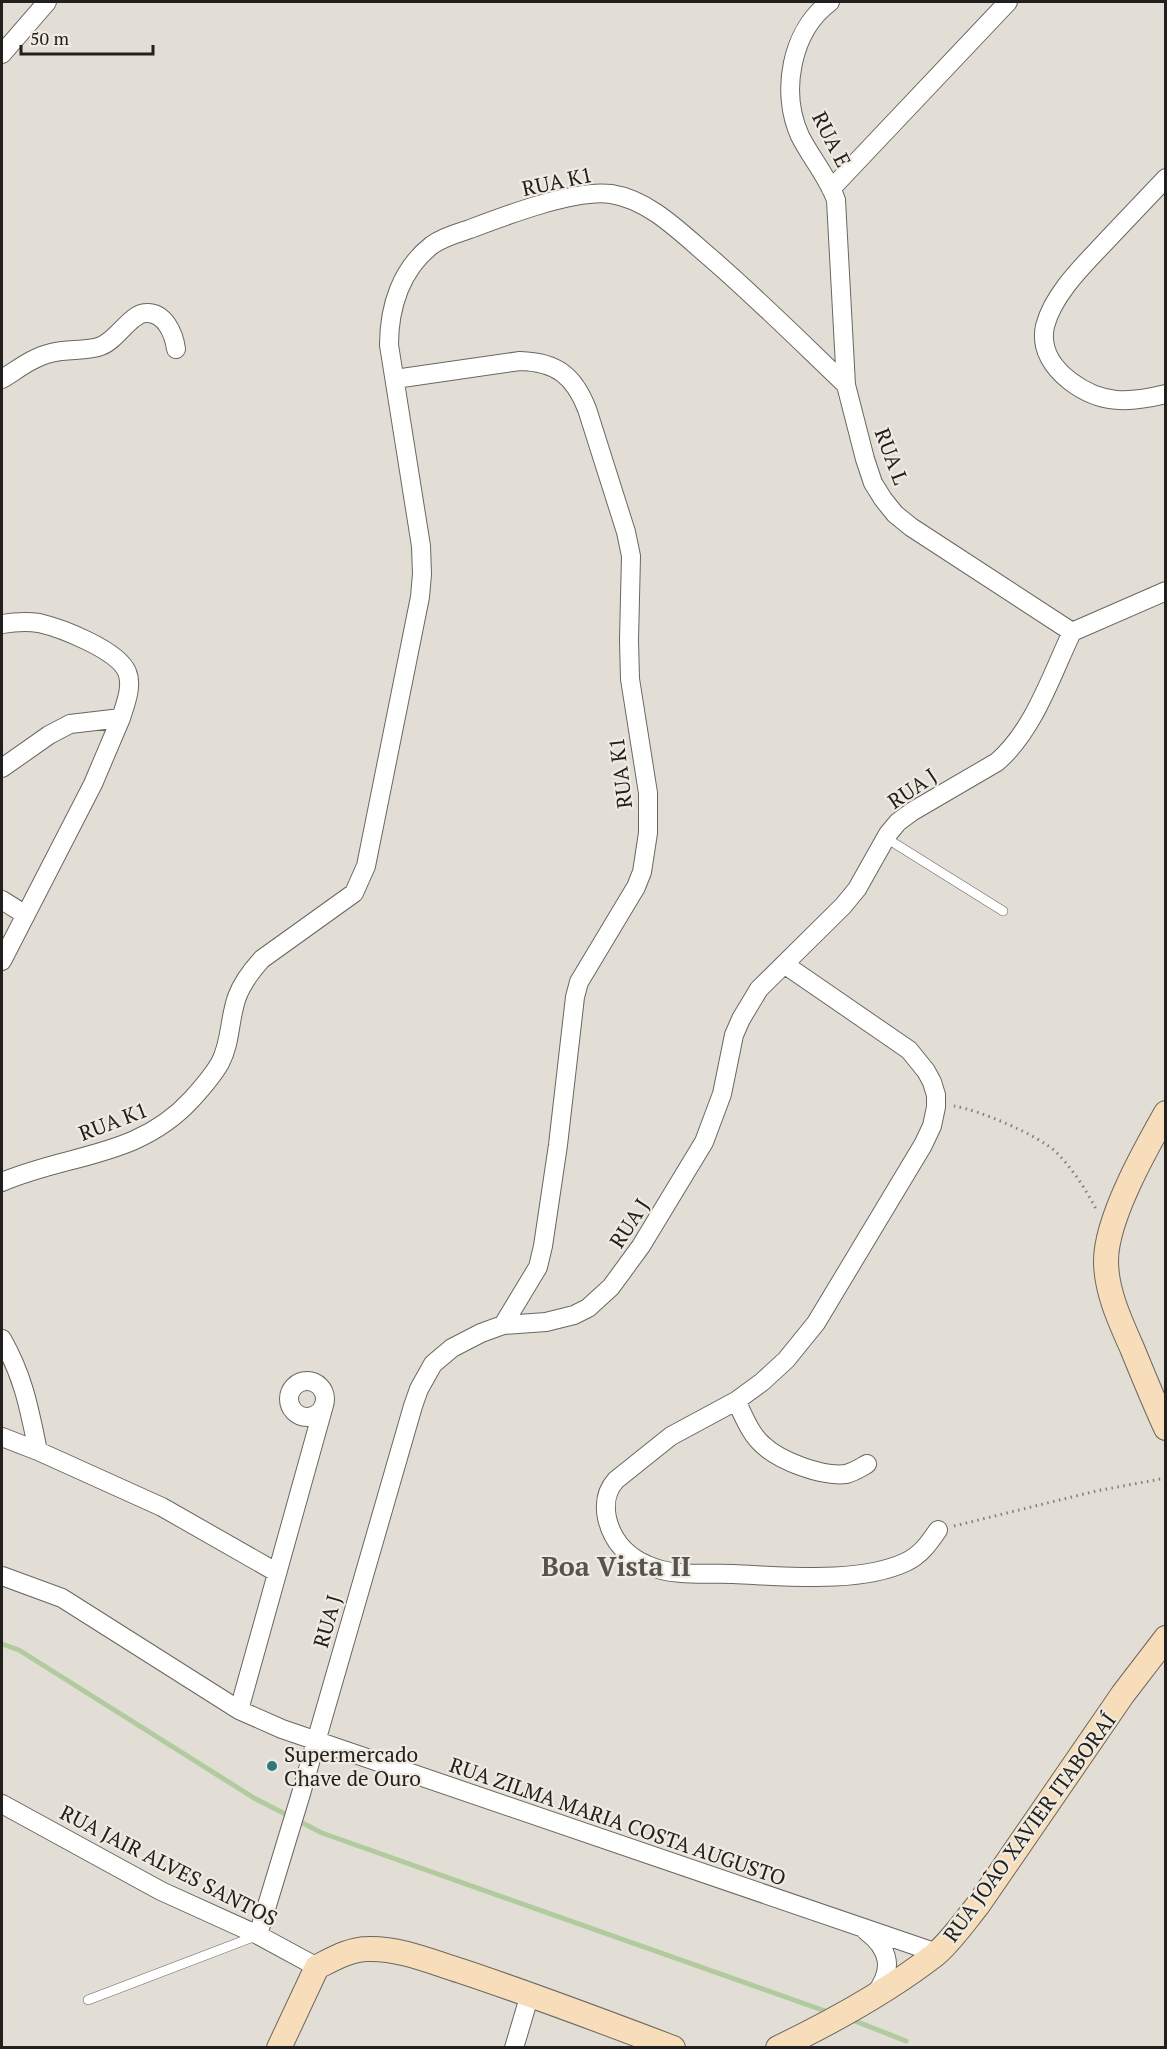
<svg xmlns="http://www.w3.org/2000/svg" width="1167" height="2049" viewBox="0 0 1167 2049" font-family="'PT Serif',serif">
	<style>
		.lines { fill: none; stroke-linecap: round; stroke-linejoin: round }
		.stream { stroke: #b1cb9f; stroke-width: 5 }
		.lane-casing { stroke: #6a675f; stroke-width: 10 }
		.street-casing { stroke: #6a675f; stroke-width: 20 }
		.secondary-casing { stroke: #6a675f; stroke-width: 26 }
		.path { stroke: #827f79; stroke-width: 3; stroke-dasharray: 1.5 4.5; stroke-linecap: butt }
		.lane { stroke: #fff; stroke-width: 9 }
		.street { stroke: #fff; stroke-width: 18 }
		.secondary { stroke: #f8ddbb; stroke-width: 24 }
		.poi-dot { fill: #2f797d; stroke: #efebe2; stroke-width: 2 }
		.labels { text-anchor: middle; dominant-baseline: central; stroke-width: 4.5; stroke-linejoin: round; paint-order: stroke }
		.street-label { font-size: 21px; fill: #22201d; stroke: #efebe2 }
		.poi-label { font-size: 21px; fill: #22201d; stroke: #efebe2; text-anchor: start }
		.district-label { font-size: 27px; font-weight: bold; fill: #57544d; stroke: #efebe2 }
	</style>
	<rect width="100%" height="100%" fill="#e2ded5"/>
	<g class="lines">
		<path class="stream" d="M 2,1644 L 19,1650 L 254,1798 L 322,1833 L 825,2011
			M 850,2019 L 906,2041"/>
		<g class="lane-casing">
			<path id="lane" d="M 886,838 L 1003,911
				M 88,2000 L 256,1936"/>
		</g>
		<g class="street-casing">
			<path id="street" d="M 830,2 C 791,31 780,92 800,136 C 811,158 828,177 836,200 L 846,385 L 865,459 L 873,483 L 883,499 L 895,514 L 911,527 L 1072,632
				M 2,54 L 47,2
				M 1166,178 C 1147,198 1128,218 1109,238 C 1086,263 1054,292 1045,326 C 1040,349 1053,368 1070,381 C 1101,405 1130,403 1166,394
				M 831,189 L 1008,2
				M 2,379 C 17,370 33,357 51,353 C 67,348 86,352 101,346 C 117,340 131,313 146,313 C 165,312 174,334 176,349
				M 395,379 L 520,361 C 557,362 574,376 587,409 L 626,532 L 631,556 L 629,640 L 630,679 L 648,793 L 648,833 L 642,872 L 636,887 L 579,982 L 575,997 L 558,1145 L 543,1246 L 538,1267 L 503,1325
				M 2,624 C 14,622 26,621 39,623 C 61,628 118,650 127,672 C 133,686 125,705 121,718 L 70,724 L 49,735 L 2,768
				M 2,900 L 24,914
				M 2,961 L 93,784 L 121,718
				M 784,964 L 909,1050 L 926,1071 L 932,1082 L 936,1095 L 936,1107 L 932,1126 L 923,1145 L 816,1323 L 786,1360 L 762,1382 L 736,1401 L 671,1436 L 616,1480 C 606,1491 604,1503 607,1518 C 612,1540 626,1556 647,1565 C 673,1577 706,1573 733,1574 C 785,1576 859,1584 906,1562 C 921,1555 929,1543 938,1530
				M 2,1182 C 70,1153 138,1158 192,1099 C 202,1088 212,1077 220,1063 C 231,1043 229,1019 237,997 C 242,983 252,970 262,959 L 354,893 L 366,866 L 420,597 L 422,574 L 421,546 L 389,345 C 389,307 401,269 432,245 C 443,237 458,233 470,229 C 504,216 575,189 611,194 C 651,200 683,235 713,260 C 759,300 802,343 846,385
				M 2,1339 C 24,1378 29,1408 38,1451
				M289 1399a18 18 0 1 1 36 0a18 18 0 1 1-36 0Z
				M 736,1401 C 744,1416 750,1434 763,1445 C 780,1461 822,1477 846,1474 C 854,1472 860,1468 867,1464
				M 2,1437 L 38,1451 L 162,1507 L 276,1572
				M 2,1576 L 62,1598 L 239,1710 L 282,1729 L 937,1953
				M 239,1710 L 324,1405
				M 2,1804 L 161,1891 L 258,1935 L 317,1967
				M 866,1931 C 890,1949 894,1970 875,1994
				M 258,1935 L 300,1797 L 413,1406 L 419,1389 L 433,1364 L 452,1348 L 481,1333 L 503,1325 L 546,1322 L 574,1315 L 588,1308 L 611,1287 L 641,1246 L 704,1142 L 722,1094 L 734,1035 L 741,1019 L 759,989 L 843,906 L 857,889 L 888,834 L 898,822 L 913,811 L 997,762 C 1034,730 1051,676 1072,632 L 1166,591
				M 514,2048 L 530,1994"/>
		</g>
		<g class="secondary-casing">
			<path id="secondary" d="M 1166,1113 C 1145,1150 1106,1219 1106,1261 C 1106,1291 1120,1321 1132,1348 C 1143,1375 1154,1402 1166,1428
				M 279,2048 L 317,1967 C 333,1959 350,1949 368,1949 C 400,1948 432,1962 461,1971 C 533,1995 602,2021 673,2048
				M 778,2048 C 830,2023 891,1989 936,1954 C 952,1940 965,1921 978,1905 L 1123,1694 L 1166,1638"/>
		</g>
		<path class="path" d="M 954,1106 C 979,1110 1038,1135 1056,1152 C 1072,1168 1085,1188 1096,1209
			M 954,1526 L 1096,1491 L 1166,1478"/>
		<use href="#lane" class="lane"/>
		<use href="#street" class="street"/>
		<use href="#secondary" class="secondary"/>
	</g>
	<circle class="poi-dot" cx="272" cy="1766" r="6"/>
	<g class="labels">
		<g class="street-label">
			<text transform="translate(832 139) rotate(63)">RUA E</text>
			<text transform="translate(557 181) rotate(-12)">RUA K1</text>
			<text transform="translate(892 456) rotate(69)">RUA L</text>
			<text transform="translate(620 773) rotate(-97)">RUA K1</text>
			<text transform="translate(912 788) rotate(-34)">RUA J</text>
			<text transform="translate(113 1121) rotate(-21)">RUA K1</text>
			<text transform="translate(629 1223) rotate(-57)">RUA J</text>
			<text transform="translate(327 1621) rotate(-74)">RUA J</text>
			<text transform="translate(618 1821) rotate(19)">RUA ZILMA MARIA COSTA AUGUSTO</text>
			<text transform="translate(1029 1827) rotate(-54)">RUA JOÃO XAVIER ITABORAÍ</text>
			<text transform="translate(169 1865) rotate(27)">RUA JAIR ALVES SANTOS</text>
		</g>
		<g class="poi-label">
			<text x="284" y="1754">Supermercado<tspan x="284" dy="24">Chave de Ouro</tspan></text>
		</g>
		<g class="district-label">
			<text x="616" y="1566">Boa Vista II</text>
		</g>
	</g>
	<rect width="1167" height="2049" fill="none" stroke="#22201d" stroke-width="6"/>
	<path d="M21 45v9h132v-9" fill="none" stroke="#22201d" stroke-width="3"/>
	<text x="30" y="45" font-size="18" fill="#22201d" stroke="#efebe2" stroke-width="4.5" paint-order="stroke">50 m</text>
</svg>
